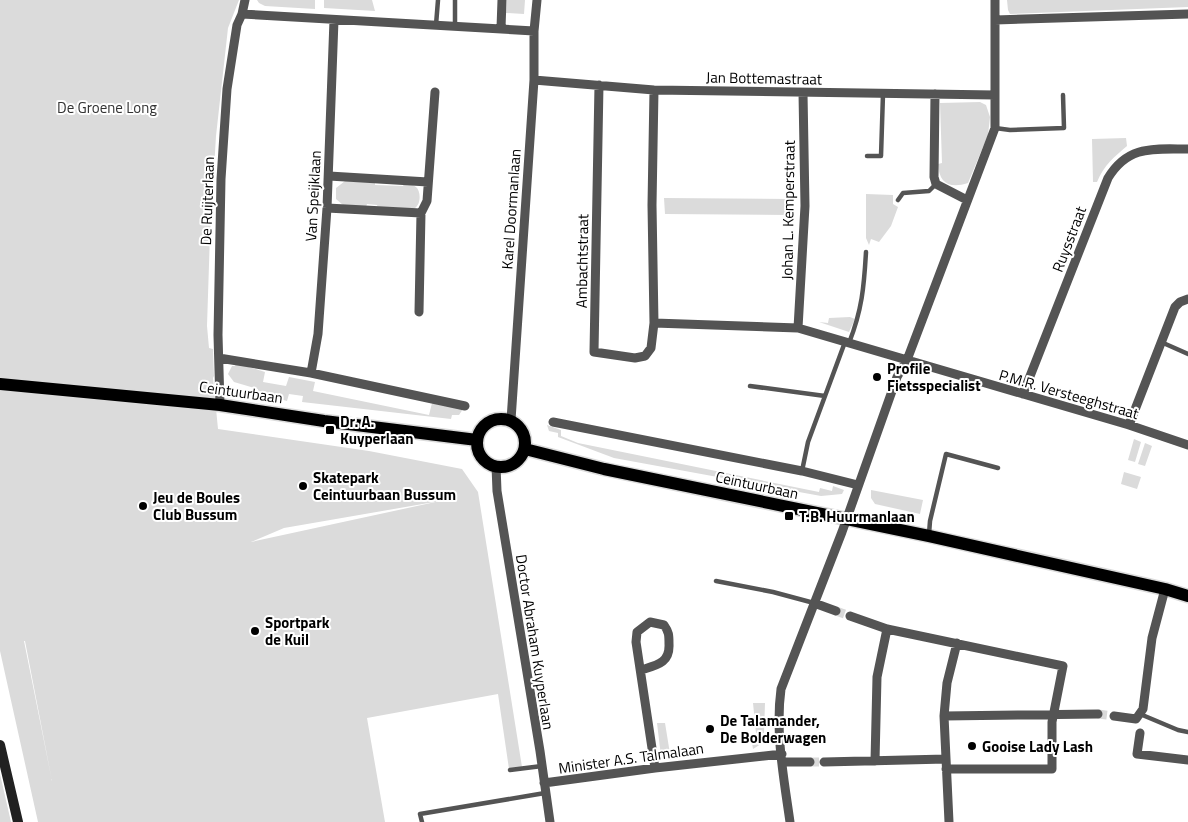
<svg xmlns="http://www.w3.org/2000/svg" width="1188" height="822" viewBox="0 0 1188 822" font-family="'Titillium Web',sans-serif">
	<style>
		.green { fill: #dbdbdb; fill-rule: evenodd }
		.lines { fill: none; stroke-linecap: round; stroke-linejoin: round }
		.street-tunnel { stroke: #d9d9d9; stroke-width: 9; stroke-dasharray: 9 4.5; stroke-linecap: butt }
		.primary-casing { stroke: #dbdbdb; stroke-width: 15 }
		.lane { stroke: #545454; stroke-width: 4.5 }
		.street { stroke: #545454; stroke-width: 9 }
		.secondary { stroke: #212121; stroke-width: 10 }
		.primary { stroke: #000; stroke-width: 12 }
		.poi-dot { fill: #000; stroke: #fff; stroke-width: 2 }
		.labels { text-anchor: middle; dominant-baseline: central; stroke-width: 4; stroke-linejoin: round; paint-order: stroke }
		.street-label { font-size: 15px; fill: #000; stroke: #fff }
		.park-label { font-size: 15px; fill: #323232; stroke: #fff }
		.poi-label { font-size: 15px; font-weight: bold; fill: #000; stroke: #fff; text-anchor: start }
	</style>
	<rect width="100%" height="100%" fill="#fff"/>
	<path class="green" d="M 0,0 L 239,0 L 228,28 L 216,136 L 210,234 L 207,326 L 209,348 L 213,349 L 214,376 L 213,378 L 218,429 L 369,451 L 462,469 L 478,492 L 522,767 L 509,769 L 498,694 L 367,718 L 385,822 L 38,822 L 0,651 ZM 440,501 L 251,542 L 284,528 ZM 24,641 L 25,641 L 52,781 Z
		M 257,0 L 315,0 L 315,9 L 265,6 L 259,3 Z
		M 324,0 L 372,0 L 375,11 L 324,8 Z
		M 507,0 L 525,0 L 524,14 L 506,13 Z
		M 1007,0 L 1188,0 L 1188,7 L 1010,14 L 1008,10 Z
		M 980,102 L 986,105 L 990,117 L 988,135 L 968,183 C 949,189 939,183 938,164 L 942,163 L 940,103 Z
		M 1126,138 L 1127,146 C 1114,157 1104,165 1097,182 L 1093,182 L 1092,139 Z
		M 345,181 L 375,182 L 375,185 L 403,186 L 404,184 C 408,184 412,184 416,187 C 421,191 421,204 415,208 C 408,212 386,209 378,208 L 377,205 L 367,204 L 366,207 L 343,205 L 336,199 L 336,188 Z
		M 866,194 L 893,195 L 893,204 L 898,207 L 891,226 L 879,242 L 871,239 L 869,245 L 866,238 Z
		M 664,198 L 790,199 L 790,215 L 665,214 Z
		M 850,317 L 855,319 L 849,332 L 819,322 L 828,323 L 829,318 Z
		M 236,363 L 265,372 L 263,382 L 286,386 L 289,377 L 315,382 L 313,391 L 429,415 L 432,403 L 463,409 L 459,415 L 452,415 L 451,419 L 302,402 L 303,396 L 289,394 L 287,401 L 258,393 L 258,389 L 234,382 L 228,374 L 232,366 L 235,366 Z
		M 547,425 L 561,430 L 561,436 L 578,443 L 819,492 L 820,488 L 832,491 L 833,486 L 844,490 L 842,494 L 821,496 L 614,458 L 558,437 L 558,433 L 549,431 Z
		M 1134,439 L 1141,442 L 1135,462 L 1128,460 Z
		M 1145,443 L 1152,446 L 1145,466 L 1138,464 Z
		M 1124,472 L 1141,477 L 1137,489 L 1121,484 Z
		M 871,490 L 923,500 L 920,514 L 875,504 L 871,498 Z
		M 753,703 L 765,703 L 764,733 L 756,733 Z
		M 657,723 L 665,723 L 671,760 L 664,759 L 661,756 Z
		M 751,737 L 764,737 L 761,744 L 753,749 Z
		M 0,774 L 11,822 L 0,822 Z"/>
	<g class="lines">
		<path class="street-tunnel" d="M 836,611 L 850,616
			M 1098,714 L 1114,716
			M 810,762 L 824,762"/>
		<g class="primary-casing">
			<path id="primary" d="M 0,384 L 220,405 L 324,421 L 477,440
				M477 443a24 24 0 1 1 48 0a24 24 0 1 1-48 0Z
				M 525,449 L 604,469 L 929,536 L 1165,589 L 1188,596"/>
		</g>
		<path class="lane" d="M 436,25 L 438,0
			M 455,26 L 455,0
			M 995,128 L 1010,130 L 1064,128 L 1063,95
			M 867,156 L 881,156 L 883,94
			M 898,200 L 903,193 L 929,191 L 936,184
			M 1161,342 L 1188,354
			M 849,343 C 862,310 864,287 866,252
			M 750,386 L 825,396
			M 802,471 L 808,442 L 845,342
			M 929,534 L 930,521 L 946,454 L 998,468
			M 716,581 L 773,592 L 814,603
			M 1140,714 L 1178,730 L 1188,732
			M 510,770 L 542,766
			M 422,822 L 420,814 L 545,793"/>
		<path class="street" d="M 242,14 L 534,31
			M 995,20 L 1188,14
			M 501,28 L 502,0
			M 534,80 L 654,90 L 995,95
			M 599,85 L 594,352 L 635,358 L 645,356 L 651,348 L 654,323 L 652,205 L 654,90
			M 935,94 L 934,177 L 936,184 L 967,200
			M 329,176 L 428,182
			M 327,208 L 421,213
			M 419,312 L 421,213 L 427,201 L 435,92
			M 654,323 L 798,328 L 1129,425 L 1188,445
			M 798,328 L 805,206 L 803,93
			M 219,358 L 311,373 L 465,406
			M 311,373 L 318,334 L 327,208 L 334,20
			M 1023,394 L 1108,178 C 1128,145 1153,149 1188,149
			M 220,405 L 218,335 L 221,179 L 227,89 L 237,25 L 242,14 L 245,0
			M 511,420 L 534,80 L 534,31 L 537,0
			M 553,422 L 802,471 L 858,485
			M 1129,425 L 1175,307 L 1180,302 L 1188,299
			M 496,466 L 497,491 L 540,751 L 550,822
			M 814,603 L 836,611
			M 850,616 L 887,629 L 1063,666 L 1052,722 L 1052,769 L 946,769
			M 641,670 C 657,665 670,663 669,644 C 669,635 669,632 664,625 L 650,622 L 637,632 L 636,642 L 655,768
			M 944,716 L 1098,714
			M 1114,716 L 1136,719 L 1143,709 L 1152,638 L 1165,589
			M 1140,733 L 1137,754 L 1188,760
			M 875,761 L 877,677 L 887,629
			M 782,762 L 810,762
			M 824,762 L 946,759
			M 544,783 L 655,768 L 782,754
			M 790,822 C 784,779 775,733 781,689 L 842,532 L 897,377 L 907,360 L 995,128 L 995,0
			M 949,822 L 944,716 L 947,683 L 957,643"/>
		<path class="secondary" d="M 0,745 L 18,822"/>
		<use href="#primary" class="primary"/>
	</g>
	<g class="poi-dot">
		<circle cx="877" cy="377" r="5"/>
		<rect x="325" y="425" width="10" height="10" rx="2.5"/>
		<circle cx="303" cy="486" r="5"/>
		<circle cx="143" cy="506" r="5"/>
		<rect x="784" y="511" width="10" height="10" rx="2.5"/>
		<circle cx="255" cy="631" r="5"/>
		<circle cx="710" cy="729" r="5"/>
		<circle cx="972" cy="746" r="5"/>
	</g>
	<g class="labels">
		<g class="street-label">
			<text transform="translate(764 78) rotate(1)">Jan Bottemastraat</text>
			<text transform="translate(313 196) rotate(-87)">Van Speijklaan</text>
			<text transform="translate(207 201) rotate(-88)">De Ruijterlaan</text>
			<text transform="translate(511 209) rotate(-86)">Karel Doormanlaan</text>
			<text transform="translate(788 210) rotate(-89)">Johan L. Kemperstraat</text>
			<text transform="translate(1069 239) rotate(-69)">Ruysstraat</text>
			<text transform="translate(582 261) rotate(-89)">Ambachtstraat</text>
			<text transform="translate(241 392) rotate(8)">Ceintuurbaan</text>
			<text transform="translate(1069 394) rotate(16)">P.M.R. Versteeghstraat</text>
			<text transform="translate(757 485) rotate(12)">Ceintuurbaan</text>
			<text transform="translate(535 642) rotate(81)">Doctor Abraham Kuyperlaan</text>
			<text transform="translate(631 758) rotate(-8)">Minister A.S. Talmalaan</text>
		</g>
		<g class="park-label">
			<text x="107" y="107">De Groene Long</text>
		</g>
		<g class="poi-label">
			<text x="887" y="368">Profile<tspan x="887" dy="17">Fietsspecialist</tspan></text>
			<text x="340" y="421">Dr. A.<tspan x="340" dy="17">Kuyperlaan</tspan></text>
			<text x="313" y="477">Skatepark<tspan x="313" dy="17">Ceintuurbaan Bussum</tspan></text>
			<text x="153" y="497">Jeu de Boules<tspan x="153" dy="17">Club Bussum</tspan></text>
			<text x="799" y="516">T.B. Huurmanlaan</text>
			<text x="265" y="622">Sportpark<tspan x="265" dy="17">de Kuil</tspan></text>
			<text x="720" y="720">De Talamander,<tspan x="720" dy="17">De Bolderwagen</tspan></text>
			<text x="982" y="746">Gooise Lady Lash</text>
		</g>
	</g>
</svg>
